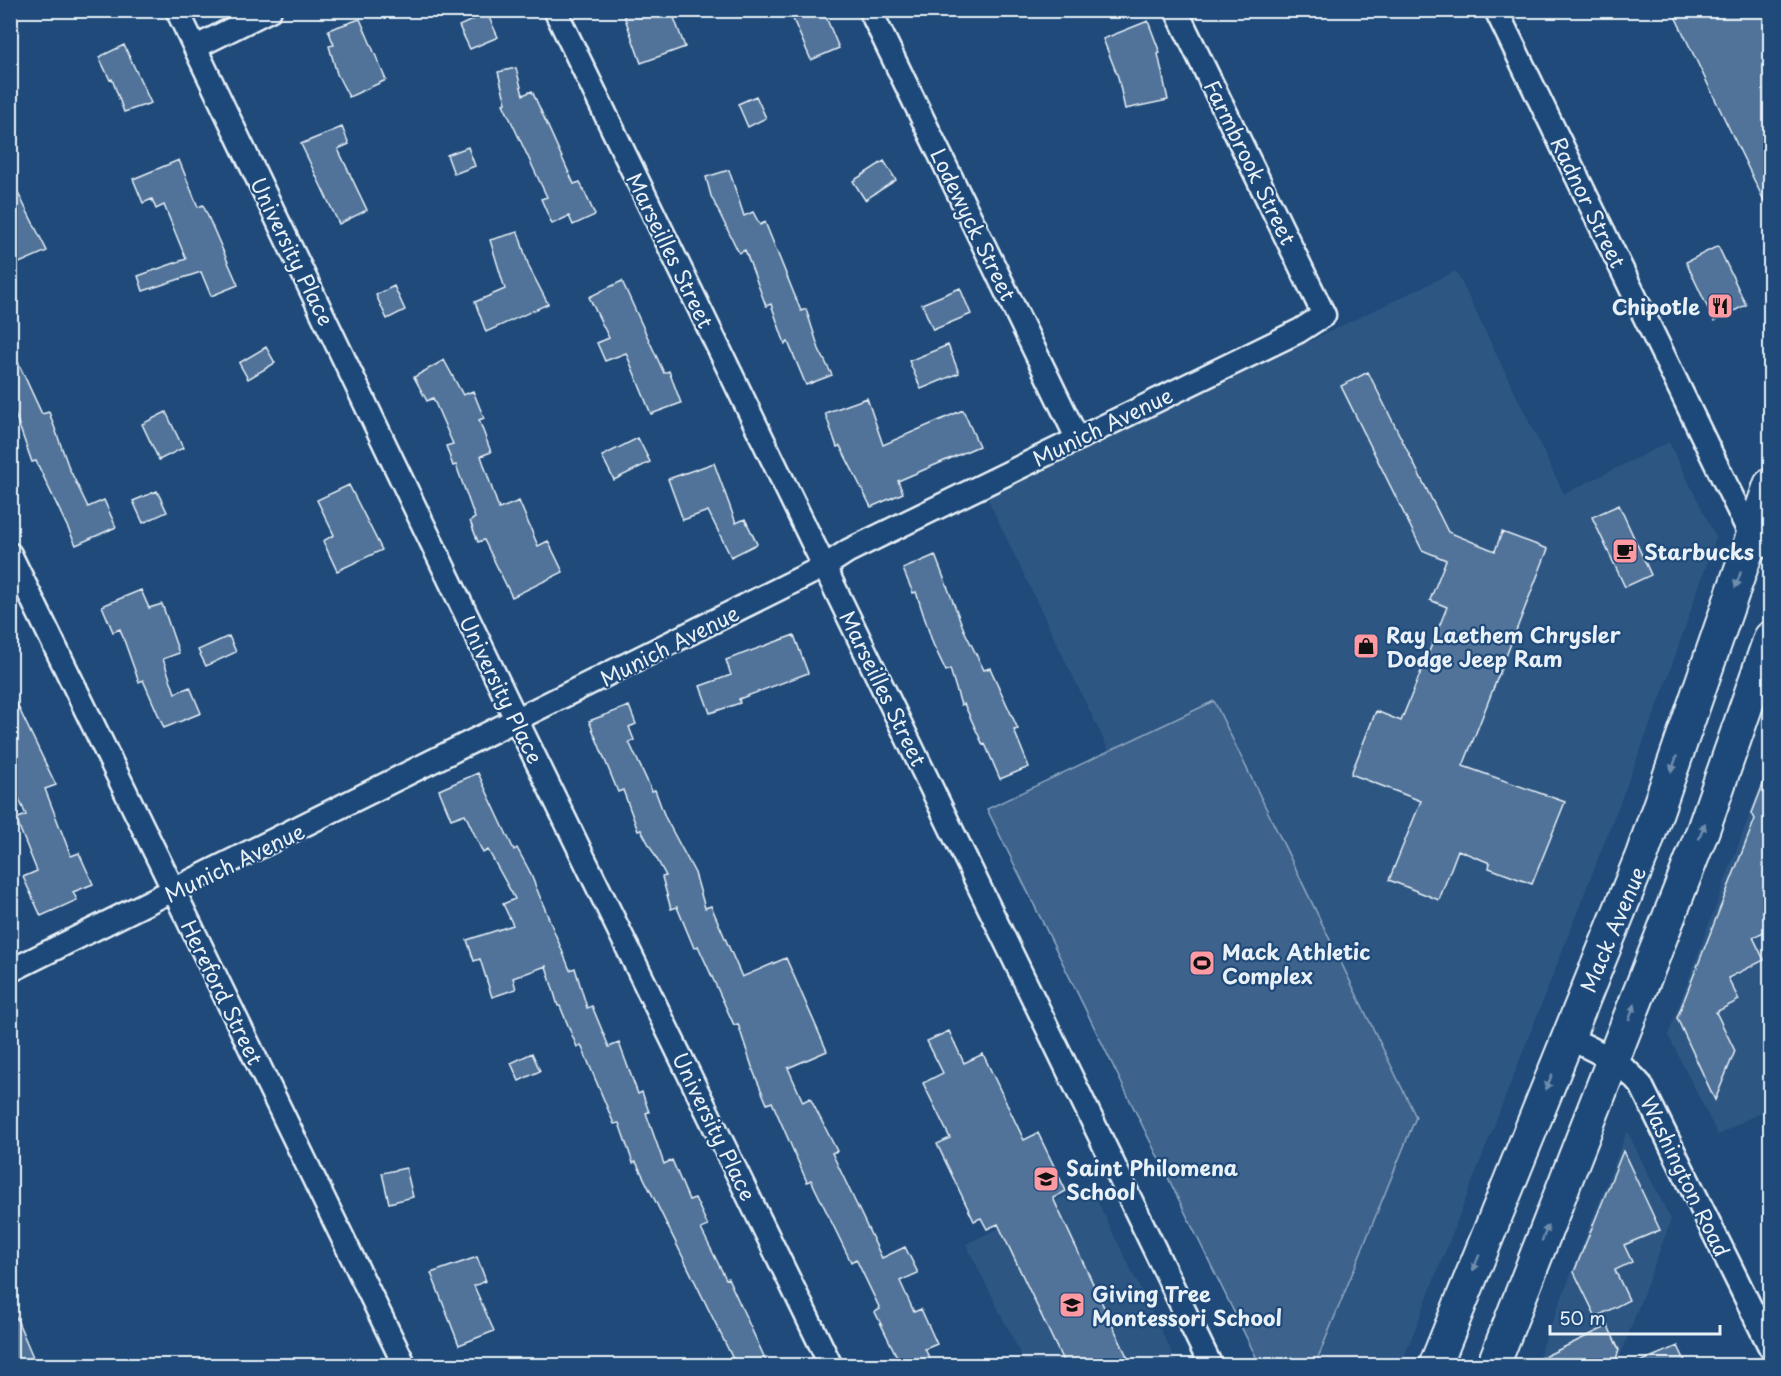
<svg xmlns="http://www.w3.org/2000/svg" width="1781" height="1376" viewBox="0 0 1781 1376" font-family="'Playpen Sans',sans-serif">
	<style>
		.built { fill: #2e5683 }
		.green { fill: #3c628c; stroke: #92aac2; stroke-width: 1.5 }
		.building { fill: #517399; stroke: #e8f1f8; stroke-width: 1.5 }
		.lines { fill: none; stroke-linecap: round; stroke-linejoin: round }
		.minor-casing { stroke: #e8f1f8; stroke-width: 27 }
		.secondary-casing { stroke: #e8f1f8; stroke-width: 36 }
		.minor { stroke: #1f4a7a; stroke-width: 22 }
		.secondary { stroke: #1f4a7a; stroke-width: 32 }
		.oneway { fill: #6f8dac }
		.labels { text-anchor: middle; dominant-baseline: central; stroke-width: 4.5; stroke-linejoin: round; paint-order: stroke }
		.street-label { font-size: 21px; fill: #e8f1f8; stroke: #1f4a7a }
		.poi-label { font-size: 21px; font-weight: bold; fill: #e8f1f8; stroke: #1f4a7a; text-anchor: start }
	</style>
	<rect width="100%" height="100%" fill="#1f4a7a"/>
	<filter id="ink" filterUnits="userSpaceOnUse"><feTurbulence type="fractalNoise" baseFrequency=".0167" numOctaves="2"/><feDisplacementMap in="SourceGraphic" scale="12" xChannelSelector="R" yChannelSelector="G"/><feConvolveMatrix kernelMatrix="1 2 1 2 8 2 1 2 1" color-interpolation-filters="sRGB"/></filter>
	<g filter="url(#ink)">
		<path class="built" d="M 1456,271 L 1564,494 L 1669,442 L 1716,537 L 1661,697 L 1401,1365 L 1315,1365 L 1416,1117 L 1214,701 L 1109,751 L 986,496 Z
			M 1770,759 L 1770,1107 L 1718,1135 L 1668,1035 Z
			M 1627,1131 L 1671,1220 L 1617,1365 L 1535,1366 Z
			M 1089,1184 L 1178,1365 L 1026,1365 L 966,1244 Z"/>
		<path class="green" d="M 1214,701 L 1416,1117 L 1315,1365 L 1260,1365 L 987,809 Z"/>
		<path class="building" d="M 622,10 L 671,10 L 685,47 L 641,63 Z
			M 789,10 L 823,10 L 839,48 L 811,60 Z
			M 1672,10 L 1770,10 L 1770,213 Z
			M 487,13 L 498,37 L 470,49 L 459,26 Z
			M 360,19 L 386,80 L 349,97 L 337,74 L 329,46 L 334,45 L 328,30 Z
			M 1148,21 L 1160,53 L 1158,54 L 1168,100 L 1125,109 L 1118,77 L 1103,39 Z
			M 124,45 L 151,103 L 124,112 L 112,79 L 110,80 L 99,57 Z
			M 516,68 L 523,95 L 532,91 L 574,184 L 580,182 L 595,215 L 573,225 L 569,216 L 552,224 L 541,199 L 547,197 L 503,104 L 506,103 L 498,72 Z
			M 756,96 L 766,118 L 748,127 L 738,104 Z
			M 342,127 L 349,144 L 338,149 L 367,210 L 339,224 L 301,144 Z
			M 468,147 L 475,166 L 454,174 L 447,155 Z
			M 179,160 L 198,207 L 203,205 L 238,285 L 211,296 L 201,272 L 143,291 L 138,276 L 186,259 L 164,205 L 156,209 L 152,199 L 143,203 L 133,179 Z
			M 884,161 L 896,180 L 865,200 L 853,181 Z
			M 729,170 L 744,216 L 753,212 L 760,225 L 765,222 L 801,311 L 806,309 L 819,349 L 832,375 L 806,385 L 788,342 L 785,344 L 771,304 L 766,306 L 745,250 L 739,253 L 711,196 L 706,177 Z
			M 10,177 L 47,251 L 17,264 L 10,249 Z
			M 518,232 L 529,267 L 548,304 L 486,332 L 475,302 L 505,289 L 490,240 Z
			M 1718,246 L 1746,305 L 1714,321 L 1686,262 Z
			M 622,281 L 664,373 L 669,371 L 681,403 L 651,414 L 626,353 L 605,361 L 597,343 L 609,338 L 589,297 Z
			M 394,286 L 405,310 L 387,319 L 376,295 Z
			M 960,288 L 971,314 L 933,330 L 922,304 Z
			M 10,345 L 42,414 L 49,412 L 69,468 L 88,507 L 104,500 L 116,527 L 76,545 L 36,461 L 32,462 L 15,414 L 10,416 Z
			M 948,345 L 959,373 L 921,389 L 909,361 Z
			M 266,347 L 275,363 L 248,379 L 239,363 Z
			M 444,360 L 463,395 L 473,391 L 484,418 L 479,420 L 491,452 L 481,456 L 499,509 L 519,501 L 538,546 L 548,541 L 563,572 L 512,597 L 484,540 L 478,542 L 470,521 L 475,518 L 456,465 L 453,466 L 446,446 L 453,444 L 433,398 L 427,401 L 414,377 Z
			M 1368,372 L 1448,532 L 1495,551 L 1502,532 L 1548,549 L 1463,766 L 1565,802 L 1532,884 L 1489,868 L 1490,863 L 1458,850 L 1439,900 L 1389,880 L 1421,801 L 1351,774 L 1376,711 L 1401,721 L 1447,607 L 1430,600 L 1446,560 L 1422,550 L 1341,386 Z
			M 867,398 L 883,445 L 963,410 L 979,446 L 898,481 L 903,493 L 871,507 L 840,446 L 837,447 L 825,413 Z
			M 166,412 L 183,448 L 159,460 L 142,424 Z
			M 638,438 L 650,462 L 614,480 L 602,456 Z
			M 714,463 L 736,523 L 745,519 L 757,544 L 731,557 L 708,511 L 683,520 L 668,479 Z
			M 349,485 L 382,550 L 337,571 L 323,541 L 334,535 L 317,500 Z
			M 157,491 L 167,512 L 143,523 L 133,501 Z
			M 1619,505 L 1651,575 L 1625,587 L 1592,517 Z
			M 935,555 L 964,630 L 984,670 L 990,668 L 1018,729 L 1014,730 L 1029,767 L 1000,779 L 985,744 L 983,745 L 964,704 L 961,705 L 950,669 L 946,671 L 933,644 L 916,592 L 913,593 L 903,569 Z
			M 141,590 L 149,608 L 162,604 L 179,653 L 163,659 L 175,693 L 190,687 L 201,713 L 164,728 L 143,680 L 139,682 L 120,629 L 113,632 L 102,606 Z
			M 794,635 L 808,673 L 739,699 L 740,703 L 710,713 L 700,686 L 731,675 L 726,660 Z
			M 229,636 L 236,652 L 206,666 L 198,650 Z
			M 10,690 L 56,785 L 45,789 L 71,856 L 79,853 L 93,884 L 73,892 L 77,900 L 41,916 L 23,877 L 37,871 L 16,819 L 26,815 L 10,778 Z
			M 629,706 L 636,724 L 629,727 L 634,740 L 629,742 L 652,791 L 655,790 L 665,817 L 695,873 L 705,908 L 711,906 L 742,977 L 786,958 L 827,1051 L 788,1068 L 803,1102 L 810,1098 L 837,1151 L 832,1153 L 882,1258 L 905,1247 L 918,1273 L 900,1281 L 914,1312 L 921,1309 L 937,1344 L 925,1349 L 933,1365 L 901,1365 L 875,1312 L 880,1309 L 856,1259 L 851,1262 L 811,1180 L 807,1182 L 772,1102 L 767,1104 L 754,1073 L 738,1024 L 734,1025 L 698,946 L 694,948 L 677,907 L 671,909 L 662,877 L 666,876 L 641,830 L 638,831 L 623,790 L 618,792 L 589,721 Z
			M 1769,769 L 1770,929 L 1753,937 L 1764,960 L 1728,978 L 1739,1000 L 1716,1012 L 1735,1051 L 1715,1100 L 1677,1018 L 1755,819 L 1752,813 Z
			M 478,773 L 514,850 L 517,848 L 529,870 L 570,970 L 575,968 L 587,1008 L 592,1006 L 609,1047 L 619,1043 L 638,1094 L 642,1092 L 649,1112 L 646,1113 L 664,1164 L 672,1160 L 689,1200 L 695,1198 L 708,1226 L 701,1229 L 726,1279 L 728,1278 L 768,1365 L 736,1365 L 636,1162 L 633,1163 L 619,1123 L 614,1124 L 581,1045 L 577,1047 L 560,1006 L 558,1006 L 546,966 L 513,978 L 516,989 L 492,997 L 480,959 L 474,961 L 467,940 L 513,925 L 503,904 L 515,899 L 488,850 L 483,853 L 465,814 L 451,819 L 439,790 Z
			M 949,1031 L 964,1063 L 983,1054 L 1024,1140 L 1038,1133 L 1066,1191 L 1053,1198 L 1131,1365 L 1065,1365 L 998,1224 L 987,1229 L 981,1218 L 974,1221 L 937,1144 L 950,1138 L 923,1083 L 943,1073 L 927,1041 Z
			M 532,1053 L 540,1071 L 519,1081 L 511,1063 Z
			M 1623,1151 L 1660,1230 L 1624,1245 L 1632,1262 L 1615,1270 L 1629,1300 L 1596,1317 L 1574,1272 Z
			M 406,1168 L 413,1197 L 389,1203 L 382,1173 Z
			M 477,1257 L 486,1281 L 474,1286 L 494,1331 L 459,1345 L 431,1273 Z
			M 10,1303 L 33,1357 L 10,1365 Z
			M 1608,1326 L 1619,1350 L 1614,1365 L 1527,1365 Z
			M 1678,1346 L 1687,1365 L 1632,1365 Z"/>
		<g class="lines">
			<g class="minor-casing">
				<path id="minor" d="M 177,10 L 517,721 L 831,1366
					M 555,10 L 1211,1366
					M 870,10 L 1077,438
					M 1496,10 L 1752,538 L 1770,547
					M 196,47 L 270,10
					M 10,554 L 405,1366
					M 10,971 L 825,566 L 848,551 L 1299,331 L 1324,315 L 1176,10
					M 1567,1037 C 1594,1050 1621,1061 1641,1085 L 1770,1347"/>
			</g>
			<g class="secondary-casing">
				<path id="secondary" d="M 1435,1366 L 1642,855 L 1770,485
					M 1493,1366 L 1703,830 L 1770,638"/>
			</g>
			<use href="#minor" class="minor"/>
			<use href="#secondary" class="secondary"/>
		</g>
		<defs><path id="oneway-solid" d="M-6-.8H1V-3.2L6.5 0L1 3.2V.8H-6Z" transform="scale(1.5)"/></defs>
		<g class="oneway">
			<use href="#oneway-solid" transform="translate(1738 580) rotate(109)"/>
			<use href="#oneway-solid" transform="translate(1674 764) rotate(109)"/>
			<use href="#oneway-solid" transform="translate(1702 831) rotate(-70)"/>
			<use href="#oneway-solid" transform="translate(1632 1012) rotate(-69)"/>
			<use href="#oneway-solid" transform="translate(1549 1082) rotate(112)"/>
			<use href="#oneway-solid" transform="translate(1545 1233) rotate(-68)"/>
			<use href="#oneway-solid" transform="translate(1476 1263) rotate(112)"/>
		</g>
	</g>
	<defs>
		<g id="restaurant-square" transform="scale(1.35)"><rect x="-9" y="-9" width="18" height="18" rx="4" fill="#ff9aa2" stroke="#1f4a7a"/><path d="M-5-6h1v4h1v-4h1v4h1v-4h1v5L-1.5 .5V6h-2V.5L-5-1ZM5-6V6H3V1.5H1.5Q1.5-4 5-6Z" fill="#111"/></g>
		<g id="cafe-square" transform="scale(1.35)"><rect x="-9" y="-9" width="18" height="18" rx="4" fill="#ff9aa2" stroke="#1f4a7a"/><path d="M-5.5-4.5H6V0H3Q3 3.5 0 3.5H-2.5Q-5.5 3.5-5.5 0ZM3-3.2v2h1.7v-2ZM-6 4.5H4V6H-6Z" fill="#111"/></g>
		<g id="shop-square" transform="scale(1.35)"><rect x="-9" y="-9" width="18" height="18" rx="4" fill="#ff9aa2" stroke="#1f4a7a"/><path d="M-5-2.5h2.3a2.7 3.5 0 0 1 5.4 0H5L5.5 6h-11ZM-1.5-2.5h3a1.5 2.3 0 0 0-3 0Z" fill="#111"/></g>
		<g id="stadium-square" transform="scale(1.35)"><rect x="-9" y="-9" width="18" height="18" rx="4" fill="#ff9aa2" stroke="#1f4a7a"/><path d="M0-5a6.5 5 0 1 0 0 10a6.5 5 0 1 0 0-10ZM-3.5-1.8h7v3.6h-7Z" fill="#111"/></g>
		<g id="school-square" transform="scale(1.35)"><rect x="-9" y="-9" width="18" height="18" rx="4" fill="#ff9aa2" stroke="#1f4a7a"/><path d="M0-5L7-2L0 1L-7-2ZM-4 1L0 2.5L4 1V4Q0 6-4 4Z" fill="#111"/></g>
	</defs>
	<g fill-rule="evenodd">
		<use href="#restaurant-square" x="1720" y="306"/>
		<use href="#cafe-square" x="1625" y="551"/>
		<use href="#shop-square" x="1366" y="646"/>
		<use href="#stadium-square" x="1202" y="963"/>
		<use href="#school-square" x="1046" y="1179"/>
		<use href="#school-square" x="1072" y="1305"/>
	</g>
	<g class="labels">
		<g class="street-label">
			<text transform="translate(1251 162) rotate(64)">Farmbrook Street</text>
			<text transform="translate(1589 202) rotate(64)">Radnor Street</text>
			<text transform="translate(974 224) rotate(64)">Lodewyck Street</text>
			<text transform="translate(671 250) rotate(64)">Marseilles Street</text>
			<text transform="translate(293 251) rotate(64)">University Place</text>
			<text transform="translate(1102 426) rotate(-26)">Munich Avenue</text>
			<text transform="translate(669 645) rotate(-27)">Munich Avenue</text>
			<text transform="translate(884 688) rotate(64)">Marseilles Street</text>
			<text transform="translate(502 689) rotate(64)">University Place</text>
			<text transform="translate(234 862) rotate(-26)">Munich Avenue</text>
			<text transform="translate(1612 929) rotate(-67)">Mack Avenue</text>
			<text transform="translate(223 992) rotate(64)">Hereford Street</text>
			<text transform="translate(715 1126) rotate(64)">University Place</text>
			<text transform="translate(1686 1176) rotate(64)">Washington Road</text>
		</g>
		<g class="poi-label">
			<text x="1700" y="306" text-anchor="end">Chipotle</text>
			<text x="1644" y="551">Starbucks</text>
			<text x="1386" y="634">Ray Laethem Chrysler<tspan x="1386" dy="24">Dodge Jeep Ram</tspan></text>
			<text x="1222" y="951">Mack Athletic<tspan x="1222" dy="24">Complex</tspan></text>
			<text x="1066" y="1167">Saint Philomena<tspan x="1066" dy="24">School</tspan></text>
			<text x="1092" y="1293">Giving Tree<tspan x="1092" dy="24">Montessori School</tspan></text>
		</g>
	</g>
	<rect width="1781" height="1376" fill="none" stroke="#1f4a7a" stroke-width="36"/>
	<rect x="18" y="18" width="1745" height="1340" fill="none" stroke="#e8f1f8" stroke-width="2" filter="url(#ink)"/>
	<path d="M1550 1325v9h170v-9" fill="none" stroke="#e8f1f8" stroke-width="3"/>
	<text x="1559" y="1325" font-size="18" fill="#e8f1f8" stroke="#1f4a7a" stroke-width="4.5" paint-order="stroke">50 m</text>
</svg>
